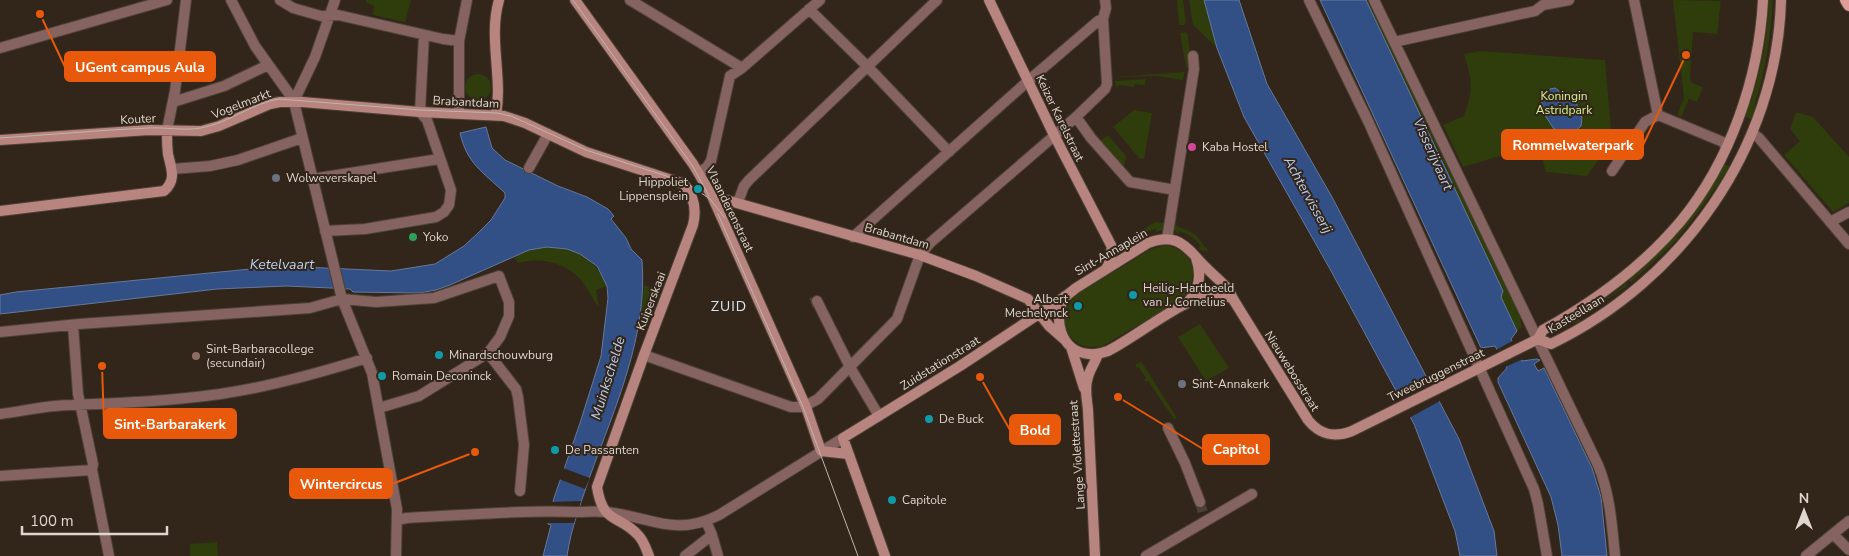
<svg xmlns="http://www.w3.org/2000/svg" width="1849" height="556" viewBox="0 0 1849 556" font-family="'Nunito Sans',sans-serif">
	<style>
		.green { fill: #2f3c0c }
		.water { fill: #325085; stroke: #66789b }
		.pier { fill: #322519 }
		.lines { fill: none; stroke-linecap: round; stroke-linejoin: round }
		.street-tunnel { stroke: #4c4034; stroke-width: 10; stroke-dasharray: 10 5; stroke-linecap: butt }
		.street-casing { stroke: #4e4136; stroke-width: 12 }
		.secondary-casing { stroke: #4e4136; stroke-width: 12 }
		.primary-casing { stroke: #4e4136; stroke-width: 14 }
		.street { stroke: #846360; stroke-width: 10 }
		.secondary { stroke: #b88480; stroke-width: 10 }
		.primary { stroke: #e09d98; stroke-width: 12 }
		.tram { stroke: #bfb6ad; stroke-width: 1 }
		.hotel-dot { fill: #d1479c; stroke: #322519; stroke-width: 2 }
		.worship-dot { fill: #6b7280; stroke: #322519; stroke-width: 2 }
		.culture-dot { fill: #0f9aa8; stroke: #322519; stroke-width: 2 }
		.leisure-dot { fill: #2e9e5b; stroke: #322519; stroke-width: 2 }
		.education-dot { fill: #8d6e63; stroke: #322519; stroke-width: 2 }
		.labels { text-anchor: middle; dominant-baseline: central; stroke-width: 4; stroke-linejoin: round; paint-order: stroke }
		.park-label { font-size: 12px; fill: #d3f191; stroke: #322519 }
		.street-label { font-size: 12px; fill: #dfd7cf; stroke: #322519 }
		.poi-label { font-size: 12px; fill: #dfd7cf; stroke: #322519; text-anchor: start }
		.water-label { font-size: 14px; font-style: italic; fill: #bbceef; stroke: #322519 }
		.neighbourhood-label { font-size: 14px; letter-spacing: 1px; fill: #dce5f2; stroke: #322519 }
		.leader { fill: none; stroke: #e8590c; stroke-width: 2 }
		.callout-dot { fill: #e8590c; stroke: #322519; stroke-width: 2 }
		.callout { fill: #e8590c; stroke: #e8590c; stroke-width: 2 }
		.callout-label { font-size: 14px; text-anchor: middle; font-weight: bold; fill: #fff }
	</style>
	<rect width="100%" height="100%" fill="#322519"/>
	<path class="green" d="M 366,0 L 411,0 L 405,22 L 373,15 L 374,6 L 366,2 Z
		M 1177,0 L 1183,0 L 1186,22 L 1184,25 L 1179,25 Z
		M 1189,0 L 1204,0 L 1217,48 L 1193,25 Z
		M 1366,0 L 1369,0 L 1522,318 L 1520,319 L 1522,327 L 1517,331 L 1501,297 L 1503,291 Z
		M 1673,0 L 1721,1 L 1717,34 L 1693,32 L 1690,78 L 1692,83 L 1703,87 L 1697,102 L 1689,99 L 1681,117 L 1677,115 L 1684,98 Z
		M 1769,0 L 1773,0 C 1771,35 1766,69 1755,103 L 1756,106 L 1751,119 L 1743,116 L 1748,103 L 1751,102 C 1761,68 1768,36 1769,0 Z
		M 1186,32 L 1188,35 L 1191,65 L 1190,67 L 1186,68 L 1180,33 Z
		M 1480,51 L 1605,60 L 1612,141 L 1608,146 L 1620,154 L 1616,158 L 1605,151 L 1587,176 L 1546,172 L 1536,137 L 1528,141 L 1527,148 L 1463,167 L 1443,125 L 1464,116 C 1474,87 1472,82 1464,54 Z
		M 1185,72 L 1183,80 L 1157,76 L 1114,77 Z
		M465 87a13 13 0 1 1 26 0a13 13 0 1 1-26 0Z
		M 1146,79 L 1145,85 L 1135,84 L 1134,87 L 1120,85 L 1116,88 L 1115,81 Z
		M 1134,110 L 1152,113 L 1144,159 L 1140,159 L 1113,127 Z
		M 1796,112 L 1813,117 L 1849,157 L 1849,203 L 1833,212 L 1784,155 L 1800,141 L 1790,129 Z
		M 1108,135 L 1126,156 L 1124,168 L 1100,141 Z
		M 1723,163 L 1730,167 L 1700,210 L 1671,246 L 1631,282 L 1629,280 C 1665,252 1692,217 1717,179 L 1717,173 Z
		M 1155,222 L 1165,223 L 1163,230 L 1156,232 L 1156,229 L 1149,231 L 1132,241 L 1133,244 L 1130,245 L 1127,239 Z
		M 1174,224 L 1196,235 L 1209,252 L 1198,249 L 1201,246 L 1192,237 L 1180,231 L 1178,234 L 1173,228 Z
		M 1167,245 C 1196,252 1201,278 1182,299 L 1103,346 C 1067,354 1051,316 1079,293 L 1151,249 Z
		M 547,247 C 578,247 595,260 607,286 L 596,290 L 599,307 C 593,301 590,292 584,284 C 569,263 542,256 518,263 L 514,257 L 529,250 Z
		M 1626,283 L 1627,286 L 1579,318 L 1580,321 L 1573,324 L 1569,317 C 1590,313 1610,297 1626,283 Z
		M 644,285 L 657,290 L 644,324 L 640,323 Z
		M 1200,324 L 1229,368 L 1206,381 L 1178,337 Z
		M 1141,361 L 1177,418 L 1174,419 L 1148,381 L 1146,382 L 1144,380 L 1146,378 L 1139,368 L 1136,367 L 1135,365 Z
		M 217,542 L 218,556 L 190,556 L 190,544 Z"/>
	<path class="water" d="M 1204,0 L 1239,0 L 1267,84 L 1332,197 L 1459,439 L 1494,531 L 1497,556 L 1460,556 L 1455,531 L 1414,424 L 1330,269 L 1244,117 L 1217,48 Z
		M 1320,0 L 1366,0 L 1503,291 L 1501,297 L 1517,331 L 1511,339 L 1522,361 L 1537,359 L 1540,360 L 1534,364 L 1538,371 L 1544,368 L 1592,468 L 1601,497 L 1607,556 L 1562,556 L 1558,525 L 1551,497 L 1498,382 L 1498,378 L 1507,368 L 1495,346 L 1481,348 Z
		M 1555,88 L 1558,90 L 1560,94 L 1556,99 L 1557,102 L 1572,100 C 1581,107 1583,115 1581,126 L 1572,134 L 1554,129 L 1546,117 L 1541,100 L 1550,89 Z
		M 486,127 L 492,148 L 505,160 L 558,186 L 587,197 L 608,209 L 614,216 L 611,219 L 626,238 L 631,249 L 642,260 C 648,336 615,407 590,476 C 581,503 571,528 567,556 L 543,556 L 551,525 L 548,524 L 554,498 L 580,423 L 601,356 L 608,298 L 607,286 L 597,266 L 580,254 L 567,249 L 547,247 L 529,250 L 450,285 L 436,290 L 419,293 L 353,292 L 350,289 L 331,288 L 286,286 L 217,289 L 0,314 L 0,295 L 16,292 L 281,266 L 391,271 L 435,264 L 464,246 L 478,233 L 491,220 L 505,198 L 505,193 C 483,172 467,164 460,133 Z"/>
	<path class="pier" d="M 1514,340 L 1523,359 L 1505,367 L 1496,350 Z
		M 1429,380 L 1440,401 L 1409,418 L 1398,397 Z
		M 563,468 L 590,478 L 585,489 L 559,479 Z
		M 581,501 L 574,523 L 546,523 L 552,502 Z"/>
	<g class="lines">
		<path class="street-tunnel" d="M 811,303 L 817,301 L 816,294
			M 1200,502 L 1205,521"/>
		<g class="street-casing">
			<path id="street" d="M 231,0 L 255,46 L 295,102
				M 280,0 L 293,8 L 321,16 L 338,15 L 443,39 L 459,41
				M 335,0 L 315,57 L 295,99 L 295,106 L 342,299 L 372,373 L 397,509 L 396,556
				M 630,0 L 742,68
				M 1309,0 L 1368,121 L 1534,489 L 1538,504 L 1547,556
				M 1374,0 L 1598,465 C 1610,494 1612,525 1615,556
				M 1634,0 L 1658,115 L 1723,142 L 1726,147
				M 809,9 L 868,67 L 949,152
				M 1394,42 L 1535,11 L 1543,5 L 1569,0
				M 0,48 L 167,0
				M 173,102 L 224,86 L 268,65
				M 459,113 L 459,41 L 467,0
				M 1076,117 L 1091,138 L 1130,182 L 1175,190
				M 167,130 L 175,91 L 186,0
				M 1752,133 L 1759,138 L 1849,244
				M 529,168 L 548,134
				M 172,169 L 210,166 L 238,160 L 302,138
				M 1612,171 L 1645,122 L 1658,115
				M 699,173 L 707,167 L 711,161 L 730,76 L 742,68 L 820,0
				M 312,179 L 439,159
				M 738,202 L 744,186 L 749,180 L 937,0
				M 1830,222 L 1849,212
				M 325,231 L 365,229 L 436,217 L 444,212 L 449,205 L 451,190 L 427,120 L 420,112 L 424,35
				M 853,237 L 1028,81 L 1098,21 L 1103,19
				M 1167,239 L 1194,69 L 1193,56
				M 817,301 L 850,367 L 879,416
				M 73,325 L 78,394 L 93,464 L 92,470 L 109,556
				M 0,332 L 79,324 L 310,308 L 342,299 L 376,302 L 434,298 L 499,276 L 509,302 L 509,316 L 500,337 L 488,353 L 419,396 L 379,408
				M 488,353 L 516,389 L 518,397 L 524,445 L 520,491
				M 644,355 L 791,407 L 803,407 L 818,399 L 897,319 L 920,255 L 930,243 L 1076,117 L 1105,89 L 1107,84 L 1103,19 L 1106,8 L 1105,0
				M 0,414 C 24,411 48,405 72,405 C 120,403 172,401 220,394 C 270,387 319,373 367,358
				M 1168,428 L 1185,463 L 1200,502
				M 0,476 L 92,470
				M 397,520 L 407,518 C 464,515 522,510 578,512 C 587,512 596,511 605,512 C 650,516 674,538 719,515 L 843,438
				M 1833,534 L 1849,550
				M 712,535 L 718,556
				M 685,556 L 712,535 L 706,521
				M 1146,556 L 1252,494
				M 1806,556 L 1849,521"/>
		</g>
		<g class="secondary-casing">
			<path id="secondary" d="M 575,0 L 693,164 L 712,196 L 806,407 L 821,451 L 848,454
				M 989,0 L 1054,135 L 1112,247 L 1109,263 L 1106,269
				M 496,115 C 503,77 488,38 499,0
				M 0,140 L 149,130 L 201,131 L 219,126 L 270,104 L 280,102 L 302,102 L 420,112 L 504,116 L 525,123 L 586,152 L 684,184 C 694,196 697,209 693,225 L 644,355 L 597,487 C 603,525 619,514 638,535 C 644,541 646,549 649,556
				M 712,196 L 920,255 L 976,276 L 1028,299 L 1049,326 L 1065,340
				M 0,211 L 164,191 C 177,180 171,168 168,154 C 167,147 167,138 167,130
				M 1065,296 C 1052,317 1060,352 1089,354 C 1096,355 1102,353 1108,351 C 1136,337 1186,296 1214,294 C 1221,293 1227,296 1233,299
				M 1188,302 C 1200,289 1202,275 1196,258
				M 1538,339 L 1551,344 C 1682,281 1777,147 1781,0
				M 1538,339 L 1543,330 C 1594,302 1642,267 1680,222 C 1730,162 1759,78 1763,0
				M 1071,347 L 1084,388
				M 885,556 L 843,438 L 960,366 L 1066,296 L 1076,288 L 1148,243 C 1171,235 1181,240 1196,257 C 1206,269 1219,279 1229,290 L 1233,299 L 1308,420 C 1320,435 1334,438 1352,431 L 1538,339
				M 1095,556 L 1088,410 C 1087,399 1084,388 1088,377 C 1090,369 1095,363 1098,354"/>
		</g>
		<g class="primary-casing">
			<path id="primary" d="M 1846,0 L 1849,5"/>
		</g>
		<use href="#street" class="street"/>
		<use href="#secondary" class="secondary"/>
		<use href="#primary" class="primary"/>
		<path class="tram" d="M 573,0 L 692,165 L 709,196
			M 0,138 C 49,135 99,130 148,128 C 166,127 183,131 201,128 C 229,123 252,103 279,99 L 420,110 L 497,113 L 511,116 L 586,150 L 685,182 L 710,199 L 725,218
			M 718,214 L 803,407 L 858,556"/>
	</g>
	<circle class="hotel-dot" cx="1192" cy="147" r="5"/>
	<g class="worship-dot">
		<circle cx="276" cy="178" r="5"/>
		<circle cx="1182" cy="384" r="5"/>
	</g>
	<g class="culture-dot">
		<circle cx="698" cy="189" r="5"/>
		<circle cx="1133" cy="295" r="5"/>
		<circle cx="1078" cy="306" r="5"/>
		<circle cx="439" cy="355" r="5"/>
		<circle cx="382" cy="376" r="5"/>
		<circle cx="929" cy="419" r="5"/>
		<circle cx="555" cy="450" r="5"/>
		<circle cx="892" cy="500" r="5"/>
	</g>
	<circle class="leisure-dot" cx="413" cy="237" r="5"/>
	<circle class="education-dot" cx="196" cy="356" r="5"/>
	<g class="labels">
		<g class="park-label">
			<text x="1564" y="96">Koningin<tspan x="1564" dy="14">Astridpark</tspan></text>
		</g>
		<g class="street-label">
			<text transform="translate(466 102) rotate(3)">Brabantdam</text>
			<text transform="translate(241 104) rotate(-21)">Vogelmarkt</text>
			<text transform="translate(1060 118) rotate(64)">Keizer Karelstraat</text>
			<text transform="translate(138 119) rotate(-3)">Kouter</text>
			<text transform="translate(730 209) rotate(64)">Vlaanderenstraat</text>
			<text transform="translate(897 236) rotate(16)">Brabantdam</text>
			<text transform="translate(1111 252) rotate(-30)">Sint-Annaplein</text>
			<text transform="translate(651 301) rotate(-69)">Kuiperskaai</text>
			<text transform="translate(1576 314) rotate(-31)">Kasteellaan</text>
			<text transform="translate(940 363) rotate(-32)">Zuidstationstraat</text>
			<text transform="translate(1292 371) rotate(58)">Nieuwebosstraat</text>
			<text transform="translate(1436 375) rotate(-26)">Tweebruggenstraat</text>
			<text transform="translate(1077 455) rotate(-94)">Lange Violettestraat</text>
		</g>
		<g class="poi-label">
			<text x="1202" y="147">Kaba Hostel</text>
			<text x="286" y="178">Wolweverskapel</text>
			<text x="688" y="182" text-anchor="end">Hippoliet<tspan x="688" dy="14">Lippensplein</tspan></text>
			<text x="423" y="237">Yoko</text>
			<text x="1143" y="288">Heilig-Hartbeeld<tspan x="1143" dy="14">van J. Cornelius</tspan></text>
			<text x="1068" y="299" text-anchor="end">Albert<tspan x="1068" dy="14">Mechelynck</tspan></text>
			<text x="206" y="349">Sint-Barbaracollege<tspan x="206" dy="14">(secundair)</tspan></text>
			<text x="449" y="355">Minardschouwburg</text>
			<text x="392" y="376">Romain Deconinck</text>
			<text x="1192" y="384">Sint-Annakerk</text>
			<text x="939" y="419">De Buck</text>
			<text x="565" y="450">De Passanten</text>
			<text x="902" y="500">Capitole</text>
		</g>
		<g class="water-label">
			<text transform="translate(1433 154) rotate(66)">Visserijvaart</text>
			<text transform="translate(1308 195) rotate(61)">Achtervisserij</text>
			<text x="282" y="264">Ketelvaart</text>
			<text transform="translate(608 378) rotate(-73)">Muinkschelde</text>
		</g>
		<g class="neighbourhood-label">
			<text x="729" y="306">ZUID</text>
		</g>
	</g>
	<path class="leader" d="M40 14L65 67M1686 55L1643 145M102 366L104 424M980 377L1010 430M1118 397L1203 449M475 452L392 484"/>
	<g class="callout-dot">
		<circle cx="40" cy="14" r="5"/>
		<circle cx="1686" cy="55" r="5"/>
		<circle cx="102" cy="366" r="5"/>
		<circle cx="980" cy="377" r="5"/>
		<circle cx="1118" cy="397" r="5"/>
		<circle cx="475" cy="452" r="5"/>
	</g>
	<g class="callout">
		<rect x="65" y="52" width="150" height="29" rx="5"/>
		<rect x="1502" y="130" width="141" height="29" rx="5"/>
		<rect x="104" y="409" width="132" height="29" rx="5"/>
		<rect x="1010" y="415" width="50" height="29" rx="5"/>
		<rect x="1203" y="435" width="66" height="29" rx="5"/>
		<rect x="290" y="469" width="102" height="29" rx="5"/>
	</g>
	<g class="callout-label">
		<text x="140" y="72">UGent campus Aula</text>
		<text x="1573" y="150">Rommelwaterpark</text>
		<text x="170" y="429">Sint-Barbarakerk</text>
		<text x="1035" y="435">Bold</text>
		<text x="1236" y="454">Capitol</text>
		<text x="341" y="489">Wintercircus</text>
	</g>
	<g transform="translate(1804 511)" stroke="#322519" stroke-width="4" paint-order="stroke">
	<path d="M0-4L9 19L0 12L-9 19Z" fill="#dfd7cf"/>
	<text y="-8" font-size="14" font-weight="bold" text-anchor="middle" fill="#dfd7cf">N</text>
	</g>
	<path d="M22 526v8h145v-8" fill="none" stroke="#dfd7cf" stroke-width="2.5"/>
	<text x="30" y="526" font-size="15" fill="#dfd7cf" stroke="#322519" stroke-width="4" paint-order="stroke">100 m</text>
</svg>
